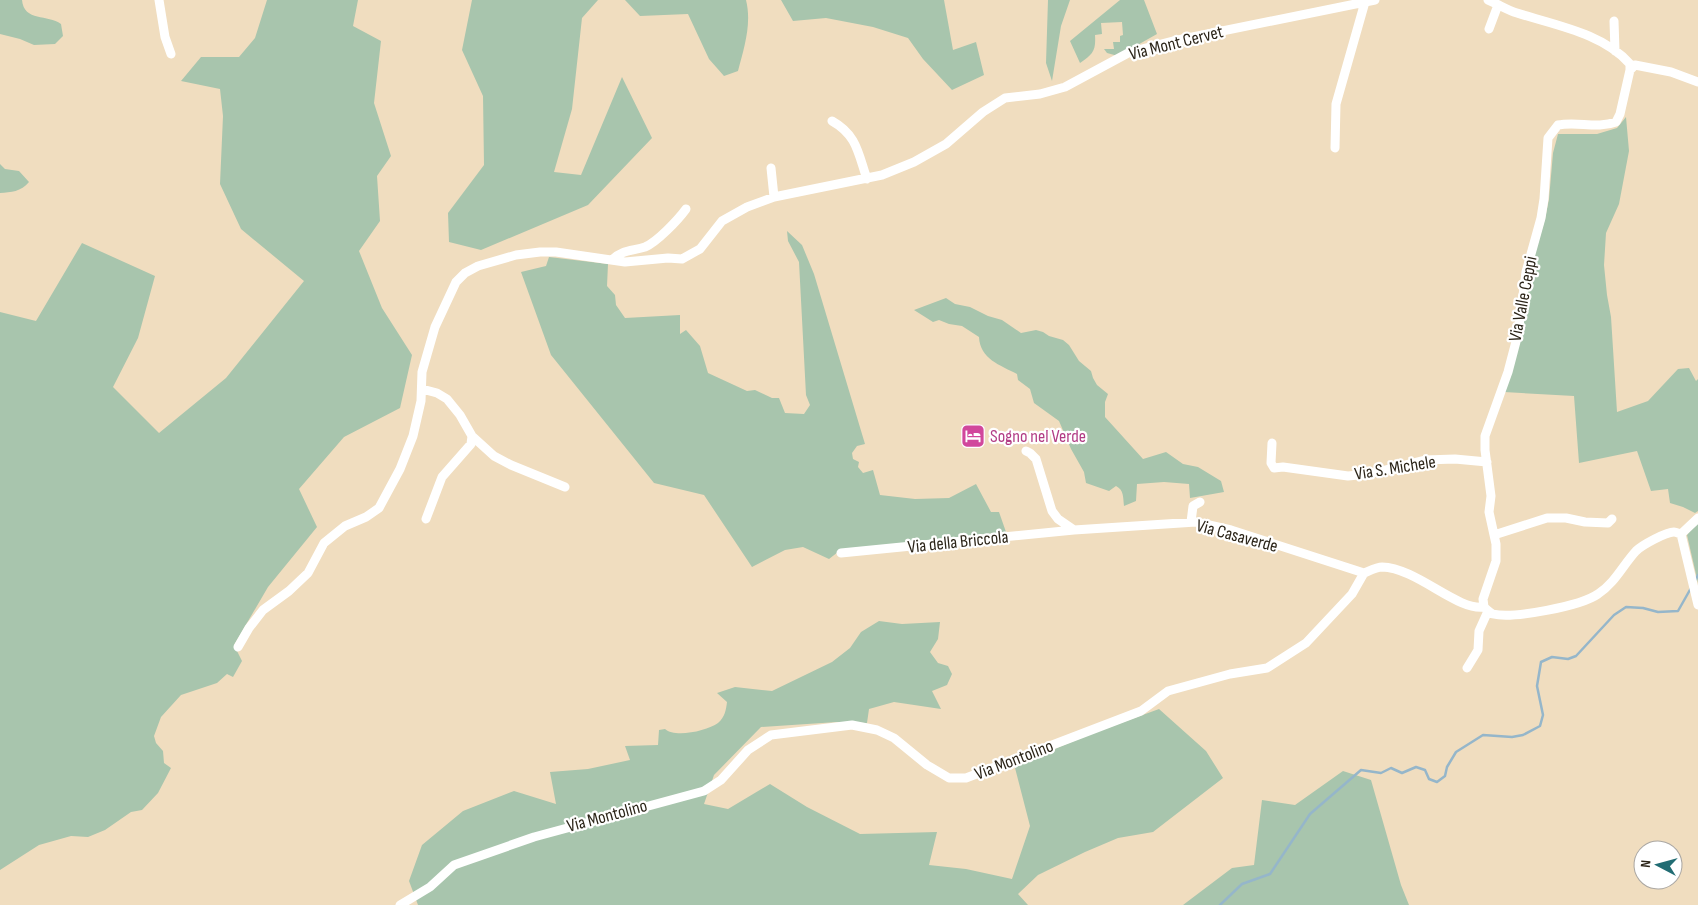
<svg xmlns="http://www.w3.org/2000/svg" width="1698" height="905" viewBox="0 0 1698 905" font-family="'Sofia Sans Condensed',sans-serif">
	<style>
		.green { fill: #a8c5ad }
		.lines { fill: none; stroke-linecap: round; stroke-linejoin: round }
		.stream { stroke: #95b6ca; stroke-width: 2.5 }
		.minor { stroke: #fff; stroke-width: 9 }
		.labels { text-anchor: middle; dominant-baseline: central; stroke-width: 4.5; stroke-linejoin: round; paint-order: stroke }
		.street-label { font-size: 18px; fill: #2b2418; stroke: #fff }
		.hotel-label { font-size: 18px; fill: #b23c85; stroke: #fff; text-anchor: start }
	</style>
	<rect width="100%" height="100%" fill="#f0ddbf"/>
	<path class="green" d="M 0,0 L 22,0 C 24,22 48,14 61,24 L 63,36 L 55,44 L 34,45 L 20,39 L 0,34 Z
		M 267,0 L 358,0 L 353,26 L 381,41 L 374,103 L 391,156 L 377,176 L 380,221 L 359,251 L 382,308 L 412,355 L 400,408 L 344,437 L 299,489 L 317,527 L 268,587 L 234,645 L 242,661 L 233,677 L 227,674 L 217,683 L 181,695 L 161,717 L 154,736 L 156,743 L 163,751 L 164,763 L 171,768 L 158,793 L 142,810 L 131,812 L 105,830 L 88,837 L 71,836 L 39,845 L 0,870 L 0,312 L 36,321 L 82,243 L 155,276 L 138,338 L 113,387 L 159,433 L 226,378 L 304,281 L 241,229 L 220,184 L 223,116 L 220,89 L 181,81 L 201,57 L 239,57 L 255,38 Z
		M 472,0 L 598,0 L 582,18 L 572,109 L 554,172 L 581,175 L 622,77 L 652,138 L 588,205 L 481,250 L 449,242 L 448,213 L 484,165 L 483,96 L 462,50 Z
		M 625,0 L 746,0 C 752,24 744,48 738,71 L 724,76 L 709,59 L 688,14 L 640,16 Z
		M 781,0 L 944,0 L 953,50 L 976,42 L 984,75 L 952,90 L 923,59 L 908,38 L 873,27 L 826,18 L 793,21 Z
		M 1048,0 L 1070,0 L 1061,26 L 1052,81 L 1046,63 Z
		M 1120,0 L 1144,0 L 1157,34 L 1118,56 L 1107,53 L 1104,49 L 1114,49 L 1113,42 L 1120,42 L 1120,36 L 1123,35 L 1122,22 L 1101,23 L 1102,34 L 1095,35 C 1096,51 1093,54 1080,63 L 1070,41 Z
		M 1626,117 L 1629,151 L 1619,204 L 1606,233 L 1604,265 L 1607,295 L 1611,317 L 1617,412 L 1648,401 L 1678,369 L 1689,368 L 1696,381 L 1698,379 L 1698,511 L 1695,513 L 1683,507 L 1670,503 L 1668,489 L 1651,491 L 1637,451 L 1579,463 L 1574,396 L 1504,392 L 1529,274 L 1545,219 L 1549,199 L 1553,153 L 1558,134 L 1597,134 L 1617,128 Z
		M 0,164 L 5,169 L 19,171 L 29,182 C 21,192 11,192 0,193 Z
		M 787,231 L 802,245 L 814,274 L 865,444 L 857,446 L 852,453 L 853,459 L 859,462 L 858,467 L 863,473 L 873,470 L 880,495 L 915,499 L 949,498 L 976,484 L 991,512 L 999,512 L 1006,532 L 866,547 L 838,552 L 829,559 L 803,547 L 785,550 L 752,567 L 704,495 L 654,483 L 551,355 L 521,272 L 546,266 L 549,257 L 608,264 L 607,286 L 615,295 L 616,305 L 625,318 L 680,315 L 680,334 L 686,330 L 700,346 L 708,373 L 747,391 L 755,390 L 772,398 L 779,398 L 785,413 L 804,414 L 810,405 L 806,395 L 799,262 L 788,241 Z
		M 946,298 L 955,304 L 970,307 L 988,316 L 1002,320 L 1021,333 L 1036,330 L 1043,332 L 1049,336 L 1063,340 L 1069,345 L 1079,361 L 1091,371 L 1093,378 L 1097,385 L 1108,394 L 1105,402 L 1105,417 L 1143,459 L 1166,452 L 1183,464 L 1198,467 L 1221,481 L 1224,492 L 1190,498 L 1189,484 L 1164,482 L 1137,484 L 1136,501 L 1124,506 C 1123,497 1124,490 1116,486 L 1109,491 L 1086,483 L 1084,472 L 1071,449 L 1059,421 L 1034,403 L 1030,389 L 1018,380 L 1017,374 C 1000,365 980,359 979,337 L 962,326 L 949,324 L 939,320 L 933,322 L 914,310 Z
		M 1698,522 L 1698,583 L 1687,535 Z
		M 879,621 L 902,624 L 940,622 L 938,639 L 930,652 L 938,663 L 948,666 L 952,674 L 947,685 L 932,691 L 941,709 L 894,702 L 869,709 L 867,723 L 837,722 L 761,727 L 714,775 L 704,804 L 728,809 L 770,784 L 807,807 L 860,834 L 937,832 L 929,865 L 966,869 L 1012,879 L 1030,826 L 1015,768 L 1020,763 L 1091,734 L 1159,709 L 1206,751 L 1223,778 L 1153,832 L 1118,838 L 1085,852 L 1038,875 L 1018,894 L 1028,905 L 418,905 L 409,881 L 422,845 L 463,811 L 514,791 L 556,804 L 550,772 L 588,769 L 630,760 L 625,746 L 658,745 L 659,730 L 665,729 C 675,738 707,731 718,723 C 725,717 726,710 727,702 L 717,693 L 735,687 L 772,691 L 832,662 L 850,648 L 861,632 Z
		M 1343,771 L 1371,780 L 1401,885 L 1409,905 L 1183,905 L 1232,868 L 1254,865 L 1262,800 L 1295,805 Z"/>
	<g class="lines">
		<path class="stream" d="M 1695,581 L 1698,575
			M 1220,905 L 1242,884 L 1270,874 L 1310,814 L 1361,770 L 1381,773 L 1391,768 L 1402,773 L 1416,767 L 1425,770 L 1429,779 L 1437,782 L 1445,776 L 1447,767 L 1456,752 L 1483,735 L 1512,737 L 1523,735 L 1540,726 L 1543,715 L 1537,686 L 1541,662 L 1552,657 L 1568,659 L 1576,656 L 1614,615 L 1626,607 L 1643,608 L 1658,612 L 1678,611 L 1691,588"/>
		<path class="minor" d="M 159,0 L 165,37 L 171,54
			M 1614,21 L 1615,51
			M 1489,29 L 1498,5
			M 1630,70 L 1635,65 L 1671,72 L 1698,82
			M 832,121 C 857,135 858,153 867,179
			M 1335,148 L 1336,104 L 1365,2
			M 771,168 L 774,197
			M 612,260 C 621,250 633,251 645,247 C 657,242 678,220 686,209
			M 422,389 L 437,393 L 447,399 L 460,415 L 472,436 L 471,444 L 442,477 L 426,519
			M 472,436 L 494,456 L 511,465 L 565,487
			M 1272,443 L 1271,463 L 1274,468 L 1283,467 L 1348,476 L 1369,474 L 1425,460 L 1455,459 L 1487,462
			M 1026,451 L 1030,453 L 1036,459 L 1052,511 L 1058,519 L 1074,530 L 1196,522 L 1231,530 L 1364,573 C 1369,571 1377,567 1382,567 C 1417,568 1457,611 1484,607
			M 1191,522 L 1193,506 L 1200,502
			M 1681,534 L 1698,518
			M 1494,535 L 1547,518 L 1566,518 L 1585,522 L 1608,523 L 1612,519
			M 841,553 L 1074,530
			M 1484,607 L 1483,599 L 1496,561 L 1496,544 L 1489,512 L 1491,496 L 1485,450 L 1485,436 L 1508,372 L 1518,334 L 1526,272 L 1541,218 L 1544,199 L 1548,138 L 1558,125 C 1577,121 1597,129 1616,122 L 1620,114 L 1630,70 L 1630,64 C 1603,33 1554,25 1517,13 C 1507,10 1498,4 1488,0
			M 1484,607 C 1487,610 1490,613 1493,614 C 1513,619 1581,606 1598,594 C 1615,583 1623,565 1636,551 C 1642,545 1666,532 1674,532 C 1677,532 1679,534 1681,534 L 1698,605
			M 238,647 L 249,628 L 263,610 L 289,591 L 308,573 L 324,543 L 345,526 L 366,517 L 379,508 L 400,469 L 413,436 L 421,401 L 422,372 L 435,327 L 456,282 L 465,273 L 478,266 L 516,255 L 540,252 L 556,252 L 625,262 L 668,258 L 682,259 L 700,249 L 722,221 L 747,207 L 774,197 L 882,175 L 914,162 L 946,144 L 983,112 L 1005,98 L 1040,94 L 1065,87 L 1130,52 L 1173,41 L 1375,0
			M 1467,668 L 1478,650 L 1479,631 L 1488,611
			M 400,905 L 430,887 L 454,865 L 534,837 L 704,791 L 721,780 L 748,750 L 771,735 L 852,725 L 877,730 L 894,738 L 927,765 L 949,778 L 966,778 L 1141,711 L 1168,691 L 1230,674 L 1267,668 L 1306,643 L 1352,594 L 1364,573"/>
	</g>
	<defs>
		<g id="hotel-square" transform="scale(1.25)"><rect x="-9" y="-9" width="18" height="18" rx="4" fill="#d1479c" stroke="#fff"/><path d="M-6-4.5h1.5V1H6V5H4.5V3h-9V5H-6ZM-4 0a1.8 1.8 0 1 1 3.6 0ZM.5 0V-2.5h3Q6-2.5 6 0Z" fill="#fff"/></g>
	</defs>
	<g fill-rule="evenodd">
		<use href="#hotel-square" x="973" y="436"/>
	</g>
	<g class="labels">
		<g class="street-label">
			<text transform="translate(1176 43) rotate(-14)">Via Mont Cervet</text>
			<text transform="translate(1523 299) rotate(-79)">Via Valle Ceppi</text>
			<text transform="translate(1395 468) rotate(-9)">Via S. Michele</text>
			<text transform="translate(1237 536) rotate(15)">Via Casaverde</text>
			<text transform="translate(958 542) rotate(-6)">Via della Briccola</text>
			<text transform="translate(1014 760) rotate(-21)">Via Montolino</text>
			<text transform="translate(607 816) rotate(-15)">Via Montolino</text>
		</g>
		<g class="hotel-label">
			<text x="990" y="436">Sogno nel Verde</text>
		</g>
	</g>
	<g transform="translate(1658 865) rotate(276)"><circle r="24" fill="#ffffff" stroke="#aaa7a3"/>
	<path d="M0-4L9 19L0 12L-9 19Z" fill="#216c73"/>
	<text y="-8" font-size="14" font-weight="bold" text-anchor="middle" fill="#2b2418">N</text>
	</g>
</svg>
